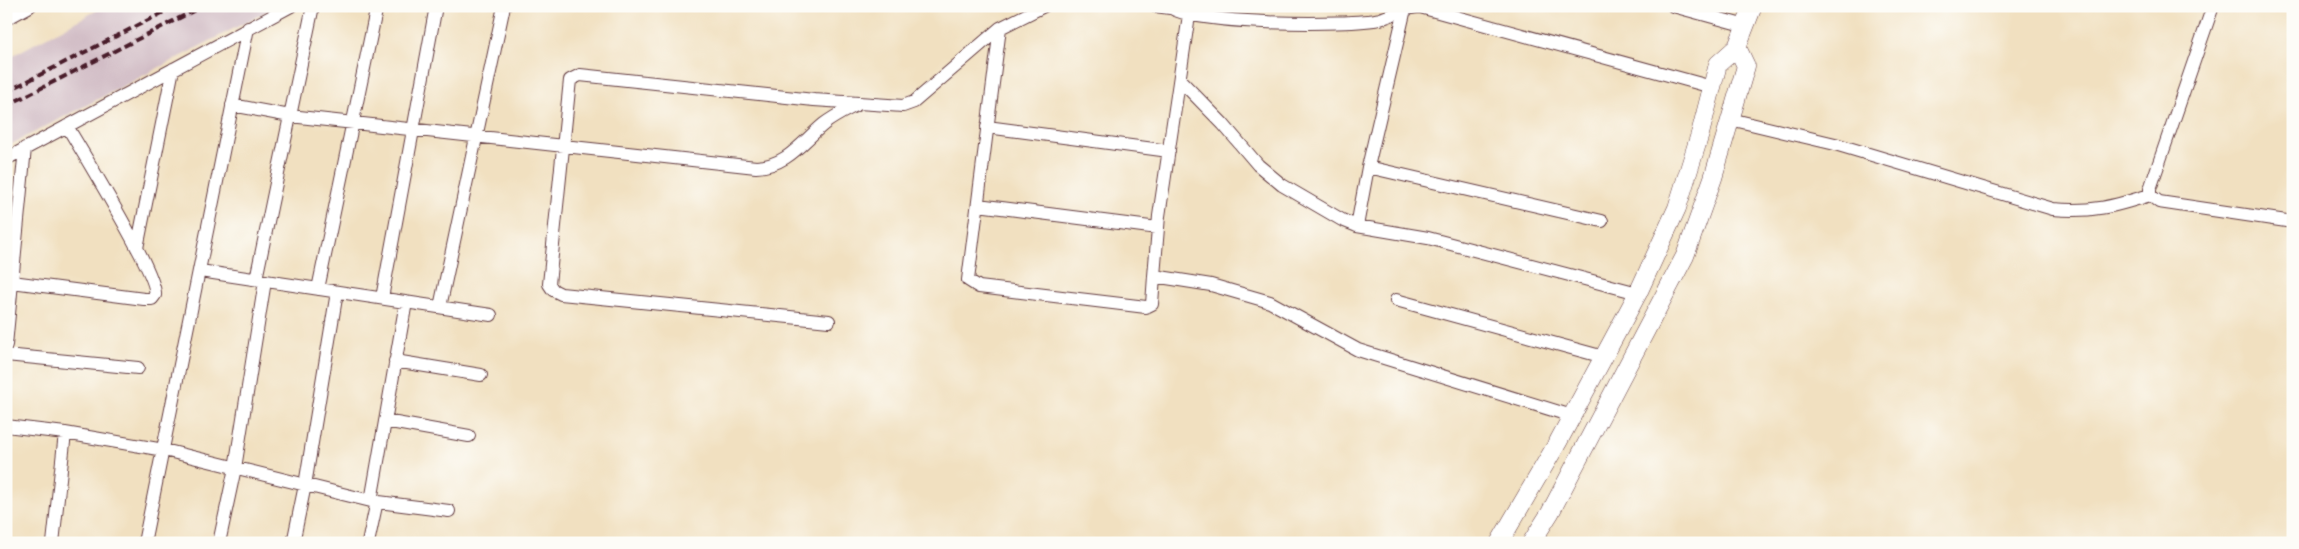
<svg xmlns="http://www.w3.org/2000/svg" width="2299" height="549" viewBox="0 0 2299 549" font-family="'Old Standard TT',serif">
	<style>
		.railway { fill: #d2bdc6 }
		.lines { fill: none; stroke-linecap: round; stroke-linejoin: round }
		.minor-casing { stroke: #633c41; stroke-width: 14 }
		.secondary-casing { stroke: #633c41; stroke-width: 19 }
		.minor { stroke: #fff; stroke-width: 12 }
		.secondary { stroke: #fff; stroke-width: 18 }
		.rail { stroke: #4a1f2b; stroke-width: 4; stroke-dasharray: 8 4; stroke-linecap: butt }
	</style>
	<rect width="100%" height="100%" fill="#fdfcf7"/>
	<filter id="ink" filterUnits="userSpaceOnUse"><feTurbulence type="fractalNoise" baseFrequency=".02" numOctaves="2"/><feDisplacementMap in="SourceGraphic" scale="10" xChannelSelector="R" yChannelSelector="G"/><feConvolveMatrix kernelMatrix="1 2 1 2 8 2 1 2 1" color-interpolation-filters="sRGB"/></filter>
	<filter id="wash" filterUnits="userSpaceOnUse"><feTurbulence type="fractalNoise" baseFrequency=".0096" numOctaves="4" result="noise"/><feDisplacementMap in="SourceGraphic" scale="20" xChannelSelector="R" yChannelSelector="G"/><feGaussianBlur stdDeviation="1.12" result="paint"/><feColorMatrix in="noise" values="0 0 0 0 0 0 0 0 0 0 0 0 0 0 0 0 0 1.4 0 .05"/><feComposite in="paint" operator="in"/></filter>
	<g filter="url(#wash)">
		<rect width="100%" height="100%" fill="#f1e0c0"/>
		<path class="railway" d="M 105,6 L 277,6 L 6,147 L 6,59 Z"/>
	</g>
	<g filter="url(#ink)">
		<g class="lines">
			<g class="minor-casing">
				<path id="minor" d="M 1155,6 L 1170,8
					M 1169,6 C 1186,25 1351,26 1380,19 C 1394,15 1405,7 1420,7 L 1712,87
					M 1673,6 L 1746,26
					M 2213,6 L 2150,189 L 2150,195 L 2159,202 L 2293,222
					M 1189,15 L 1159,216 L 1154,276 L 1211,285 L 1270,302 L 1358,350 L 1572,416
					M 6,19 L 30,6
					M 1000,28 L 968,280 L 979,287 L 1146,307 L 1152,304 L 1154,276
					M 1180,80 L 1223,124 L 1258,165 L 1282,185 L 1342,220 L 1357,226 L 1428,238 L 1638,293
					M 232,105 L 290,116 L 756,167 C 787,166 802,142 824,124 C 834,116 847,110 858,104
					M 1730,119 L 1835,144 L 2053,209 C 2091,213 2115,206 2150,195
					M 987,127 L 1169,151
					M 6,159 L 291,6
					M 1368,167 L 1602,221
					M 978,205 L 1158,228
					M 1357,226 L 1368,167 L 1405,9
					M 137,248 L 173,69
					M 200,271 L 491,315
					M 256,279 L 313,6
					M 12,282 L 144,299 L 152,299 L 155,295 C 160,278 81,150 67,126
					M 318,289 L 377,6
					M 382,298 L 436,6
					M 1396,300 L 1604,357
					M 440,307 L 504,6
					M 829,321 L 561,294 L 553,290 L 549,284 L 570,80 L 580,75 L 814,100 L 903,106 L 914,102 L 1000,28 L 1044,6
					M 6,345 L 25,148
					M 6,355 L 138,368
					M 395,361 L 481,375
					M 385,421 L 469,436
					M 6,426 L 65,433 L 164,450 L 371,501 L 449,511
					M 371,501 L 406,302
					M 53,543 L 65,433
					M 144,543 L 248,28
					M 219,543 L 235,468 L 265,281
					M 293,543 L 305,485 L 337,292
					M 368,543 L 377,501"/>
			</g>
			<g class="secondary-casing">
				<path id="secondary" d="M 1499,543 L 1558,442 L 1638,293 L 1677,208 L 1700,134 L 1718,64 L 1737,47 L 1753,6
					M 1531,543 L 1550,513 L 1685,256 L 1713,178 L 1746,66 L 1737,47"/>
			</g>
			<use href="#minor" class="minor"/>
			<use href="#secondary" class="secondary"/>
			<path class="rail" d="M 6,92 L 176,6
				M 6,106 L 203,6"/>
		</g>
	</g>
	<rect width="2299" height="549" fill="none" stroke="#fdfcf7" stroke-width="25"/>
</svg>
